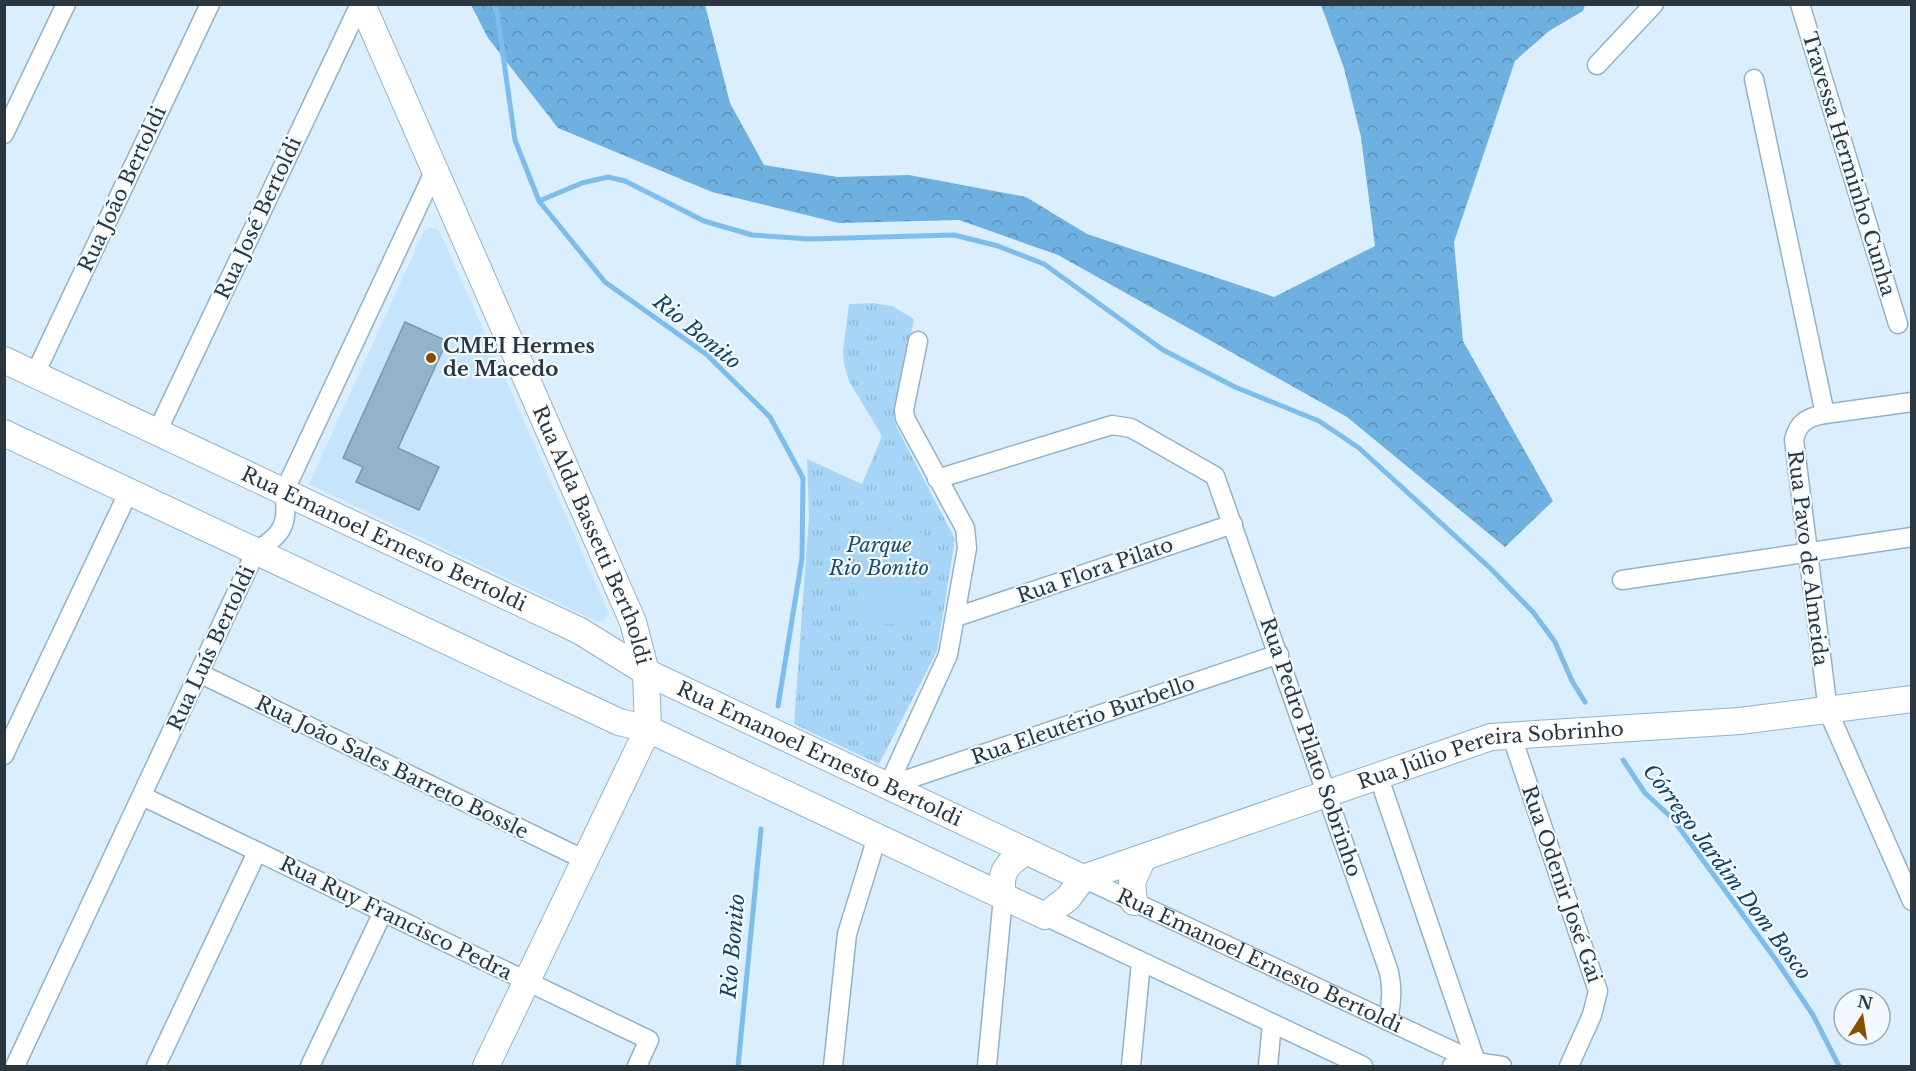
<svg xmlns="http://www.w3.org/2000/svg" width="1916" height="1071" viewBox="0 0 1916 1071" font-family="'Libre Baskerville',serif">
	<style>
		.built { fill: #c6e5fc }
		.grass { fill: url(#grass-tufts) }
		.forest { fill: url(#forest-crowns) }
		.pitch { fill: #a7d5f7 }
		.lines { fill: none; stroke-linecap: round; stroke-linejoin: round }
		.stream { stroke: #7cbdee; stroke-width: 5 }
		.building { fill: #94b2c9; stroke: #7a97ae; stroke-width: 1.5 }
		.street-casing { stroke: #93b2c9; stroke-width: 21 }
		.secondary-casing { stroke: #93b2c9; stroke-width: 28 }
		.street { stroke: #fff; stroke-width: 18 }
		.secondary { stroke: #fff; stroke-width: 26 }
		.poi-dot { fill: #874f02; stroke: #f3f9fe; stroke-width: 2 }
		.labels { text-anchor: middle; dominant-baseline: central; stroke-width: 4.5; stroke-linejoin: round; paint-order: stroke }
		.street-label { font-size: 20px; fill: #2a3740; stroke: #f3f9fe }
		.poi-label { font-size: 20px; font-weight: bold; fill: #2a3740; stroke: #f3f9fe; text-anchor: start }
		.park-label { font-size: 20px; font-style: italic; fill: #1c4d6e; stroke: #f3f9fe }
		.water-label { font-size: 21px; font-style: italic; fill: #114464; stroke: #f3f9fe }
	</style>
	<defs>
		<pattern id="grass-tufts" width="24" height="20" patternUnits="userSpaceOnUse" patternTransform="scale(1.5)"><rect width="24" height="20" fill="#a7d5f7"/><path d="M3 7l-1-3M5 7V3M7 7l1-3M15 17l-1-3M17 17v-4M19 17l1-3" fill="none" stroke="#90b7d5"/></pattern>
		<pattern id="forest-crowns" width="20" height="18" patternUnits="userSpaceOnUse" patternTransform="scale(1.5)"><rect width="20" height="18" fill="#6eb0df"/><path d="M2 6a3 3 0 1 1 6 0M12 15a3 3 0 1 1 6 0" fill="none" stroke="#5b90b6"/></pattern>
	</defs>
	<rect width="100%" height="100%" fill="#dbeefd"/>
	<path class="built" d="M 429,228 L 435,228 L 440,232 L 608,611 L 607,617 L 603,621 L 598,622 L 309,484 L 424,231 Z"/>
	<path class="grass" d="M 873,303 L 892,306 L 914,319 L 894,417 L 896,426 L 955,539 L 937,651 L 879,764 L 794,724 L 809,516 L 807,459 L 862,484 L 882,436 L 849,381 L 844,364 L 843,351 L 849,304 Z"/>
	<path class="forest" d="M 471,5 L 705,5 L 730,103 L 764,165 L 838,177 L 909,175 L 1026,197 L 1087,234 L 1274,297 L 1375,246 L 1361,137 L 1344,68 L 1321,5 L 1585,5 L 1583,11 L 1549,31 L 1515,61 L 1454,242 L 1463,341 L 1553,501 L 1505,547 L 1347,417 L 1058,255 L 959,220 L 839,223 L 712,192 L 558,128 L 488,38 Z"/>
	<path class="pitch" d="M 861,529 L 924,533 L 919,625 L 856,622 Z"/>
	<g class="lines">
		<path class="stream" d="M 493,4 L 497,12 L 515,140 L 539,201 L 605,282 L 706,354 L 770,417 L 803,478 L 802,558 L 778,706
			M 539,201 L 582,183 L 608,177 L 625,181 L 704,221 L 752,235 L 809,239 L 954,235 L 998,246 L 1044,264 L 1163,350 L 1235,387 L 1319,421 L 1359,448 L 1490,568 L 1533,612 L 1555,642 L 1572,681 L 1585,702
			M 1623,760 L 1645,793 L 1672,818 L 1776,960 L 1813,1015 L 1839,1066
			M 738,1066 L 761,829"/>
	</g>
	<path class="building" d="M 405,322 L 447,341 L 398,448 L 439,467 L 419,510 L 356,482 L 363,467 L 343,458 Z"/>
	<g class="lines">
		<g class="street-casing">
			<g id="street">
				<path d="M 1800,4 L 1898,324"/>
				<path d="M 1597,65 L 1654,4"/>
				<path d="M 1754,79 L 1825,414 C 1808,417 1798,422 1794,440 L 1828,711 L 1912,901"/>
				<path d="M 4,134 L 66,4"/>
				<path d="M 35,374 L 210,4"/>
				<path d="M 1825,414 L 1912,402"/>
				<path d="M 157,432 L 360,4"/>
				<path d="M 937,479 L 1112,425 L 1131,428 L 1215,476 L 1389,972 C 1393,990 1391,1004 1388,1021"/>
				<path d="M 1622,580 L 1912,537"/>
				<path d="M 956,617 L 1233,524"/>
				<path d="M 199,673 L 585,860"/>
				<path d="M 1511,734 L 1598,991 L 1592,1015 L 1569,1066"/>
				<path d="M 4,755 L 129,491"/>
				<path d="M 1378,775 L 1476,1062"/>
				<path d="M 888,786 L 948,655 L 967,548 L 965,528 L 905,418 L 904,410 L 918,341"/>
				<path d="M 888,786 L 1279,654"/>
				<path d="M 142,796 L 649,1040 L 637,1066"/>
				<path id="s1" d="M 1083,878 L 1476,1062"/>
				<path d="M 1045,916 L 1363,1066"/>
				<path d="M 15,1066 L 256,551 C 283,535 289,523 284,492 L 435,170"/>
				<path d="M 156,1066 L 257,852"/>
				<path d="M 310,1066 L 383,912"/>
				<path d="M 833,1066 L 847,934 L 877,837"/>
				<path d="M 987,1066 L 1003,897"/>
				<path d="M 1131,1066 L 1141,962"/>
				<path d="M 1268,1066 L 1272,1023"/>
				<path d="M 1452,1066 L 1476,1062 L 1502,1066"/>
			</g>
		</g>
		<g class="secondary-casing">
			<g id="secondary">
				<path id="s2" d="M 362,4 L 633,622 L 646,672 L 648,729 L 486,1066"/>
				<path id="s3" d="M 4,360 L 580,631 L 646,672 L 1083,878"/>
				<path d="M 4,433 L 619,722 L 648,729 L 1045,916 L 1068,898 L 1083,878"/>
				<path id="s4" d="M 1083,878 L 1491,737 L 1740,721 L 1912,699"/>
				<path d="M 1003,897 C 999,871 1006,865 1026,851"/>
				<path d="M 1134,902 L 1132,882 L 1143,858"/>
			</g>
		</g>
		<use href="#street" class="street"/>
		<use href="#secondary" class="secondary"/>
	</g>
	<circle class="poi-dot" cx="431" cy="358" r="6"/>
	<g class="labels">
		<g class="street-label">
			<text transform="translate(1849 164) rotate(73)">Travessa Herminho Cunha</text>
			<text transform="translate(122 189) rotate(-65)">Rua João Bertoldi</text>
			<text transform="translate(258 218) rotate(-65)">Rua José Bertoldi</text>
			<text stroke="none"><textPath href="#s2" startOffset="579">Rua Alda Bassetti Bertholdi</textPath></text>
			<text stroke="none"><textPath href="#s3" startOffset="420">Rua Emanoel Ernesto Bertoldi</textPath></text>
			<text transform="translate(1808 558) rotate(83)">Rua Pavo de Almeida</text>
			<text transform="translate(1095 570) rotate(-19)">Rua Flora Pilato</text>
			<text transform="translate(211 648) rotate(-65)">Rua Luís Bertoldi</text>
			<text transform="translate(1083 720) rotate(-19)">Rua Eleutério Burbello</text>
			<text transform="translate(1311 747) rotate(71)">Rua Pedro Pilato Sobrinho</text>
			<text stroke="none"><textPath href="#s3" startOffset="906">Rua Emanoel Ernesto Bertoldi</textPath></text>
			<text stroke="none"><textPath href="#s4" startOffset="428">Rua Júlio Pereira Sobrinho</textPath></text>
			<text transform="translate(392 767) rotate(26)">Rua João Sales Barreto Bossle</text>
			<text transform="translate(1562 884) rotate(71)">Rua Odenir José Gai</text>
			<text transform="translate(396 918) rotate(26)">Rua Ruy Francisco Pedra</text>
			<text stroke="none"><textPath href="#s1" startOffset="195">Rua Emanoel Ernesto Bertoldi</textPath></text>
		</g>
		<g class="poi-label">
			<text x="443" y="346">CMEI Hermes<tspan x="443" dy="23">de Macedo</tspan></text>
		</g>
		<g class="park-label">
			<text x="879" y="545">Parque<tspan x="879" dy="23">Rio Bonito</tspan></text>
		</g>
		<g class="water-label">
			<text transform="translate(697 332) rotate(39)">Rio Bonito</text>
			<text transform="translate(1727 872) rotate(53)">Córrego Jardim Dom Bosco</text>
			<text transform="translate(733 946) rotate(-85)">Rio Bonito</text>
		</g>
	</g>
	<rect width="1916" height="1071" fill="none" stroke="#2a3740" stroke-width="12"/>
	<g transform="translate(1862 1017) rotate(12)"><circle r="28" fill="#f3f9fe" stroke="#a3abb2" stroke-width="1.5"/>
	<path d="M0-4.5L10 22L0 15L-10 22Z" fill="#874f02"/>
	<text y="-9" font-size="16" font-weight="bold" text-anchor="middle" fill="#2a3740">N</text>
	</g>
</svg>
